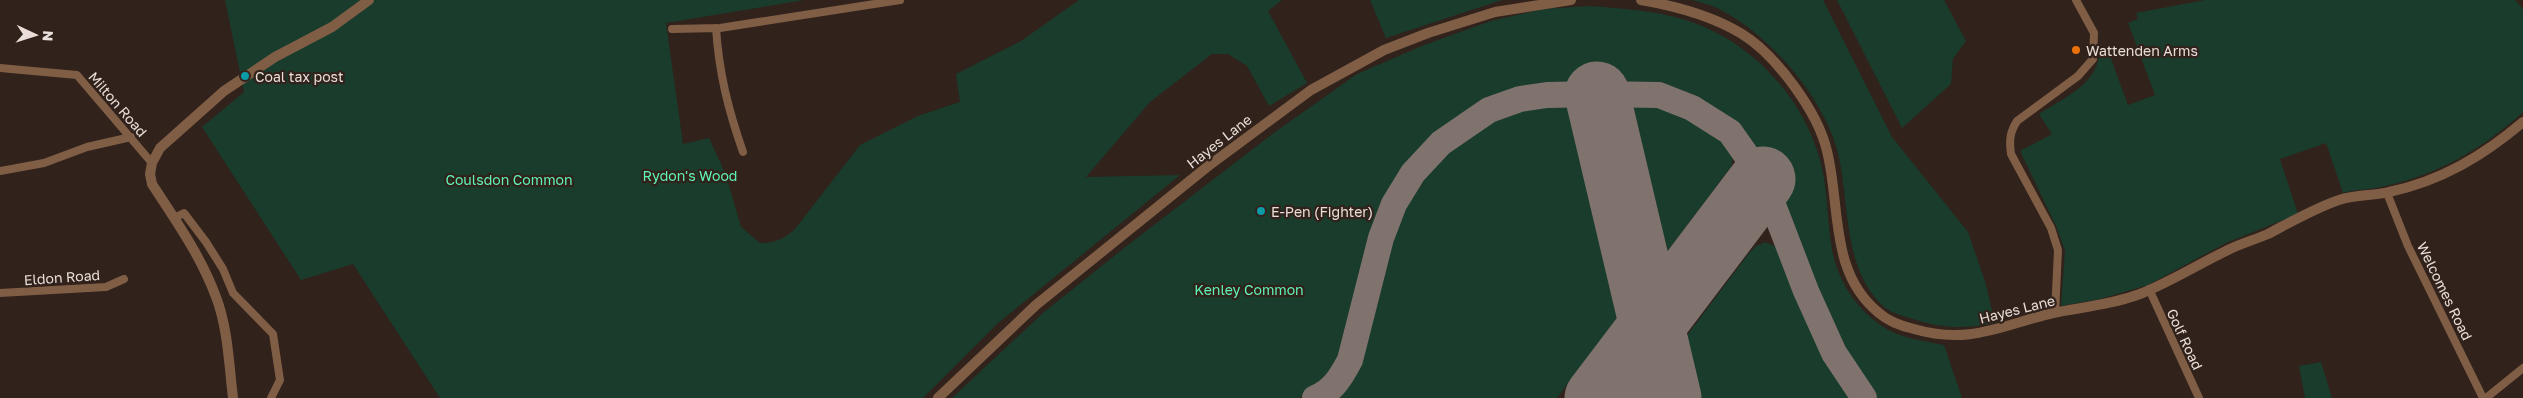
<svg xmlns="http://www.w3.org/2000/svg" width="2523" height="398" viewBox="0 0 2523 398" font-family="'Golos Text',sans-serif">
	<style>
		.green { fill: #193c2c }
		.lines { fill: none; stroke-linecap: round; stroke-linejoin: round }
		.taxiway { stroke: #80736e; stroke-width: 26 }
		.runway { stroke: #80736e; stroke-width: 65 }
		.minor { stroke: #805e46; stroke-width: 8 }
		.tertiary { stroke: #805e46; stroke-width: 10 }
		.food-dot { fill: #e8710a; stroke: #31221b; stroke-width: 2 }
		.culture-dot { fill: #0f9aa8; stroke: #31221b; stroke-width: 2 }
		.labels { text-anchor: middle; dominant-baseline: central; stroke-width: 4.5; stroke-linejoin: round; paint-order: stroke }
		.poi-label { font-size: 14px; fill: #e9deda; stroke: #31221b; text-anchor: start }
		.street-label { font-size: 14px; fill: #e9deda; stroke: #31221b }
		.park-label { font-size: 14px; fill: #5ef4b5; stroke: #31221b }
	</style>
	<rect width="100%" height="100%" fill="#31221b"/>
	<path class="green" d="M 225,0 L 804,0 L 666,23 L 683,144 L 709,138 L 726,175 L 741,227 L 760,243 C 775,243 784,239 795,229 L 860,145 L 918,116 L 960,102 L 956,74 L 1021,41 L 1079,0 L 1282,0 L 1268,11 L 1307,83 L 1269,106 L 1247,66 L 1228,54 L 1212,54 L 1150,102 L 1086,177 L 1180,175 L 997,324 L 923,398 L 440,398 L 353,264 L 301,280 L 202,127 L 244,92 Z
		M 1370,0 L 1502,0 L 1386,38 Z
		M 1692,0 L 1823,0 L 1892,137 L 1968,232 L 1985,281 L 1995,323 C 1964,329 1941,329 1910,318 C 1902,316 1890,312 1883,306 C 1842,268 1850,203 1838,153 C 1824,98 1771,36 1721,10 C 1712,5 1702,3 1692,0 Z
		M 1837,0 L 1944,0 L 1966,41 L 1953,59 L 1951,84 L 1902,128 Z
		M 2205,0 L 2515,0 L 2523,9 L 2523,112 C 2484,148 2437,175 2385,186 C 2371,190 2357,189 2343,193 L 2326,143 L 2280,159 L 2298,214 L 2226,243 L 2148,285 L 2100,299 L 2061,306 L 2065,251 L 2056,226 L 2020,151 L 2052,134 L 2039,114 C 2061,99 2095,86 2099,56 L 2109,53 L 2128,105 L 2155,95 L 2128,23 L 2138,19 L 2136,13 Z
		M 1590,6 C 1627,9 1667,11 1702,26 C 1758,49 1804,101 1820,160 C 1828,189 1827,221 1832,250 C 1839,287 1865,322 1900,335 C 1914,340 1930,342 1944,345 L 1962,398 L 1872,398 C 1862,383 1849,367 1840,351 C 1830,332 1825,310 1818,290 C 1798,234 1777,177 1737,132 C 1725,118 1676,91 1658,88 C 1642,86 1626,88 1610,88 C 1580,87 1548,86 1519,93 C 1451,110 1394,172 1374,238 C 1362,276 1354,317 1344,356 C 1330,381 1326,387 1299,398 L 952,398 L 1044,312 L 1124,248 L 1275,132 L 1357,74 L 1424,45 L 1491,21 L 1544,9 Z
		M 1565,103 L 1656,103 L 1701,122 L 1729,144 L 1733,157 L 1731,167 L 1557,398 L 1335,398 L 1349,380 L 1360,362 L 1388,244 L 1397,217 L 1416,181 L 1440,155 L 1473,128 L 1508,111 Z
		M 1765,242 L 1782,249 L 1789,259 L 1825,358 L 1852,398 L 1640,398 L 1749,253 L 1756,246 Z
		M 2321,362 L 2332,398 L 2305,398 L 2299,366 Z"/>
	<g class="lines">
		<path class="taxiway" d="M 1315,398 C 1333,391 1341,377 1350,360 L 1381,238 L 1394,204 L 1413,173 L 1441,143 L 1489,110 L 1520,99 L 1547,95 L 1597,94 L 1659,95 L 1692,108 L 1730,132 L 1763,179 L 1806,291 L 1834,353 L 1864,398"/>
		<path class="runway" d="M 1597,94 L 1669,398
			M 1597,398 L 1763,179"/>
		<path class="minor" d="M 716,28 C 719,73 728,109 743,152
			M 672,29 L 720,28 L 900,0
			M 0,68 L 77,75 L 152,163
			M 0,171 L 44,163 L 87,147 L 131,137
			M 2387,193 L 2408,246 L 2483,398
			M 174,218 L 184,213 L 206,242 L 223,269 L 233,293 L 273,334 L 280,380 L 271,398
			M 2149,289 L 2199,398
			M 0,293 L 106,287 L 124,279
			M 2055,313 L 2058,250 L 2051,228 L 2011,154 C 2009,140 2010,132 2017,121 L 2078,76 L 2093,59 L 2094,33 L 2076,0
			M 2486,398 L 2523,368"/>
		<path class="tertiary" d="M 1641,0 C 1676,6 1711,15 1742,34 C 1776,55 1818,112 1827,151 C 1841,207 1829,273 1879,313 C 1889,322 1901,326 1914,329 C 1972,346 2005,323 2058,312 C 2085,307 2113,304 2140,294 C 2170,282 2197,265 2226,251 C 2239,244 2254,240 2268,234 C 2291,222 2315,208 2339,200 C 2356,194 2373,196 2389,192 C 2441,181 2483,156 2523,122
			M 233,398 C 229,365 228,328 216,297 C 201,256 176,221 152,184 L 150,174 L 152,163 L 160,148 L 224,91 L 275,57 L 332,27 L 369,0
			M 938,398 L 1036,305 L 1207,167 L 1311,90 L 1384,50 L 1428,33 L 1495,12 L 1571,0"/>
	</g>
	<circle class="food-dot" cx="2076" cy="50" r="5"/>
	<g class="culture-dot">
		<circle cx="245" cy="76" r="5"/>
		<circle cx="1261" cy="211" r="5"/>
	</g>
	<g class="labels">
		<g class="poi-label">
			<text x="2086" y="50">Wattenden Arms</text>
			<text x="255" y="76">Coal tax post</text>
			<text x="1271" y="211">E-Pen (Fighter)</text>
		</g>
		<g class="street-label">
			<text transform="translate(118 104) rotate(49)">Milton Road</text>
			<text transform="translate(1219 141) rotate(-38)">Hayes Lane</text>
			<text transform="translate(62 277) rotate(-4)">Eldon Road</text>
			<text transform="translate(2445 291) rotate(64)">Welcomes Road</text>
			<text transform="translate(2017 309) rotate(-14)">Hayes Lane</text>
			<text transform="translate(2185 339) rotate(65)">Golf Road</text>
		</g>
		<g class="park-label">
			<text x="690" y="175">Rydon's Wood</text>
			<text x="509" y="179">Coulsdon Common</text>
			<text x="1249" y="289">Kenley Common</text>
		</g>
	</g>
	<g transform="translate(35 35) rotate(94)" stroke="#31221b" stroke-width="4" paint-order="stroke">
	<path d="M0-4L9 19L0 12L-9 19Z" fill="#e9deda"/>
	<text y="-8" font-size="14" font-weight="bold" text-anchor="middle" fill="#e9deda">N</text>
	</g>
</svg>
